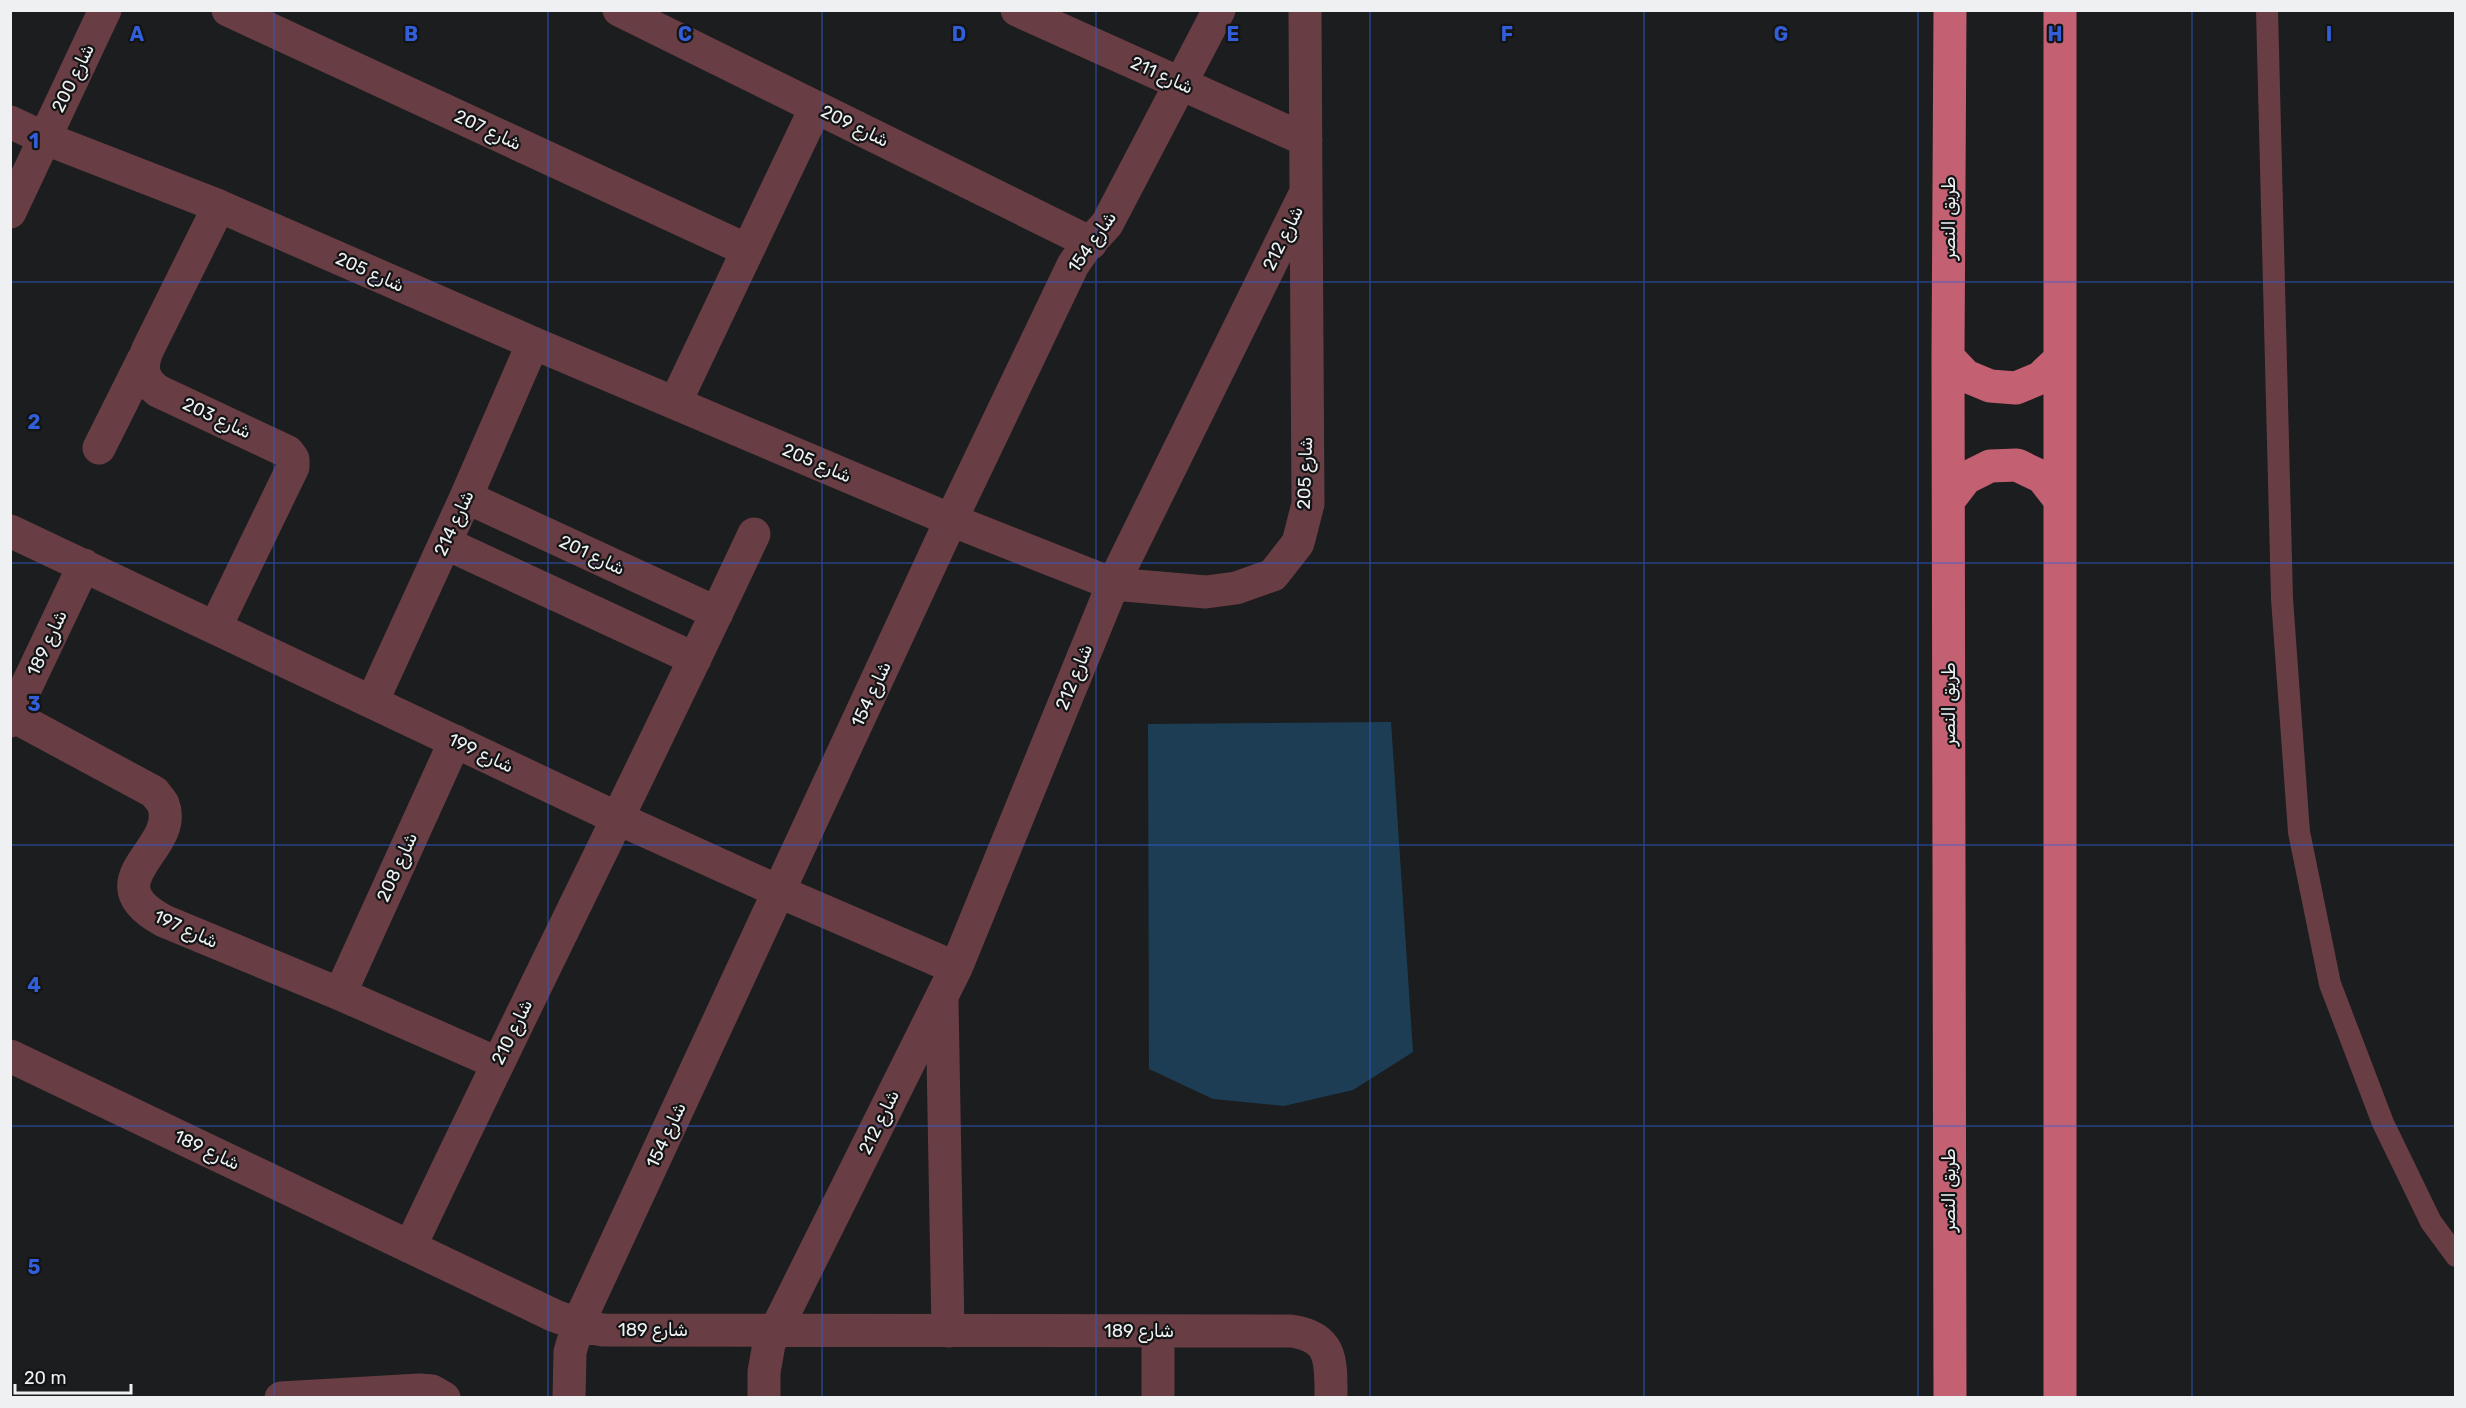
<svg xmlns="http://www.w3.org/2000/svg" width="2466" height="1408" viewBox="0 0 2466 1408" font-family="Rubik,'Noto Sans Arabic',sans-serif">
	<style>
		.garden { fill: #1d3d55 }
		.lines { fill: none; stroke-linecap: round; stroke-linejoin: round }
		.service { stroke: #693d44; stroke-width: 22 }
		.minor { stroke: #693d44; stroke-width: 33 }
		.trunk { stroke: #c36072; stroke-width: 33 }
		.grid { fill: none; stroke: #325eda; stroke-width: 1.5; stroke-opacity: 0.55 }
		.labels { text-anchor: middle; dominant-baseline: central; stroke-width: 4.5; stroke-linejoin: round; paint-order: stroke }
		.street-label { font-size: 18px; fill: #eff0f1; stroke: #121415 }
		.grid-label { font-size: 20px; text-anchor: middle; font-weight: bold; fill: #325eda; stroke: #121415; stroke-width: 4.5; stroke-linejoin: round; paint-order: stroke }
	</style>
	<rect width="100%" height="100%" fill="#1b1d1f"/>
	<path class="garden" d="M 1391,722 L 1413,1052 L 1353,1090 L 1284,1106 L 1213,1099 L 1149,1069 L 1148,724 Z"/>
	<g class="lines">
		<path class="service" d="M 2267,10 L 2282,599 L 2299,832 L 2330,984 L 2383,1123 L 2431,1222 L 2456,1256"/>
		<path class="minor" d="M 228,10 L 747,250
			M 619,10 L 1091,243
			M 1017,10 L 1306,140
			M 10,122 L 44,138 L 219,206 L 533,343 L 951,520 L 1113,584 L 1206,592 L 1236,588 L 1273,575 L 1298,543 L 1308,504 L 1306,192
			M 10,212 L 105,10
			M 675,403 L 816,107
			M 99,448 L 143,360
			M 466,497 L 717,613
			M 10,531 L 619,819 L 780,892 L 956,968
			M 445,543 L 695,659
			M 215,628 L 293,467 L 293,459 L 288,452 L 158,391 C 142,379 140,367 148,349 L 219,206
			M 372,702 L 466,497 L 533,343
			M 13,716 L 154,792 C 157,796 161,800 163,804 C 181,849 88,880 164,921 L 340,994 L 497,1063
			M 10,721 L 84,565
			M 340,994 L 455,741
			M 942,1001 L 948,1331
			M 10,1056 L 555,1316 L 586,1327 L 603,1330 L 1291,1331 C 1333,1337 1331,1361 1331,1398
			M 410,1247 C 523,1008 642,773 754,534
			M 281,1398 L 419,1390 L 432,1391 L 444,1398
			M 569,1398 L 570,1352 L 578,1324 L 951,520 L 1073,265 L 1084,249 L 1107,224 L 1219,10
			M 764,1398 L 764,1372 L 769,1344 L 956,968 L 1113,584 L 1306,192 L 1305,10
			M 1158,1398 L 1158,1331"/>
		<path class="trunk" d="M 2060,10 L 2060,1398
			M 1948,357 L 1966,376 L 1990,386 L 2016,388 L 2040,378 L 2059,360
			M 1949,500 L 1966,478 L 1990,466 L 2017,465 L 2042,477 L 2059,499
			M 1950,1398 L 1948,357 L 1950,10"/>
	</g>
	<path class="grid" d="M 274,10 L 274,1398M 548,10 L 548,1398M 822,10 L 822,1398M 1096,10 L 1096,1398M 1370,10 L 1370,1398M 1644,10 L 1644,1398M 1918,10 L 1918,1398M 2192,10 L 2192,1398M 10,282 L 2456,282M 10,563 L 2456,563M 10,845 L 2456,845M 10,1126 L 2456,1126"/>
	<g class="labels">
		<g class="street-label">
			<text transform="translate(1162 75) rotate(24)">شارع 211</text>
			<text transform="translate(73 78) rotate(-64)">شارع 200</text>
			<text transform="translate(855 126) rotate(26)">شارع 209</text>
			<text transform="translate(488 130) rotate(25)">شارع 207</text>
			<text transform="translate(1949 218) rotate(-90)">طريق النصر</text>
			<text transform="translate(1283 238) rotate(-64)">شارع 212</text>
			<text transform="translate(1092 242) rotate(-55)">شارع 154</text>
			<text transform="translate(370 272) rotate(24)">شارع 205</text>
			<text transform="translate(217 418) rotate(25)">شارع 203</text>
			<text transform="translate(817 463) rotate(23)">شارع 205</text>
			<text transform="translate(1305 473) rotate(-88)">شارع 205</text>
			<text transform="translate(454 523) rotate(-65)">شارع 214</text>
			<text transform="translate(592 555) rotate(25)">شارع 201</text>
			<text transform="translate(47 643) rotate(-65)">شارع 189</text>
			<text transform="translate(1074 677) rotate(-68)">شارع 212</text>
			<text transform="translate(871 694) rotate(-65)">شارع 154</text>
			<text transform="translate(1949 704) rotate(-90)">طريق النصر</text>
			<text transform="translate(481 753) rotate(25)">شارع 199</text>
			<text transform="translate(397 867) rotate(-66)">شارع 208</text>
			<text transform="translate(186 929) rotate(24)">شارع 197</text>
			<text transform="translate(512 1032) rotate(-64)">شارع 210</text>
			<text transform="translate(879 1122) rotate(-64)">شارع 212</text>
			<text transform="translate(666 1135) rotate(-65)">شارع 154</text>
			<text transform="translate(207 1150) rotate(25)">شارع 189</text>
			<text transform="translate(1949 1190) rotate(-90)">طريق النصر</text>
			<text x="653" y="1330">شارع 189</text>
			<text x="1139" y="1331">شارع 189</text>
		</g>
	</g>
	<g class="grid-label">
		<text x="137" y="41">A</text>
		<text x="411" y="41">B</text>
		<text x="685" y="41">C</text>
		<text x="959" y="41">D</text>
		<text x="1233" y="41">E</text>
		<text x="1507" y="41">F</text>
		<text x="1781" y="41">G</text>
		<text x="2055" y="41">H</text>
		<text x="2329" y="41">I</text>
		<text x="34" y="148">1</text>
		<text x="34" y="429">2</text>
		<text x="34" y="711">3</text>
		<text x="34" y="992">4</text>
		<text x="34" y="1274">5</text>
	</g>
	<rect width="2466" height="1408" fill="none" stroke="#eff0f1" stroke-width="24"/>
	<path d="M15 1384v9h116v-9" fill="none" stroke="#eff0f1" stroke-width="3"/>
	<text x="24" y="1384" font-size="18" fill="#eff0f1" stroke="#121415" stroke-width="4.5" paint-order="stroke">20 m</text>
</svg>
